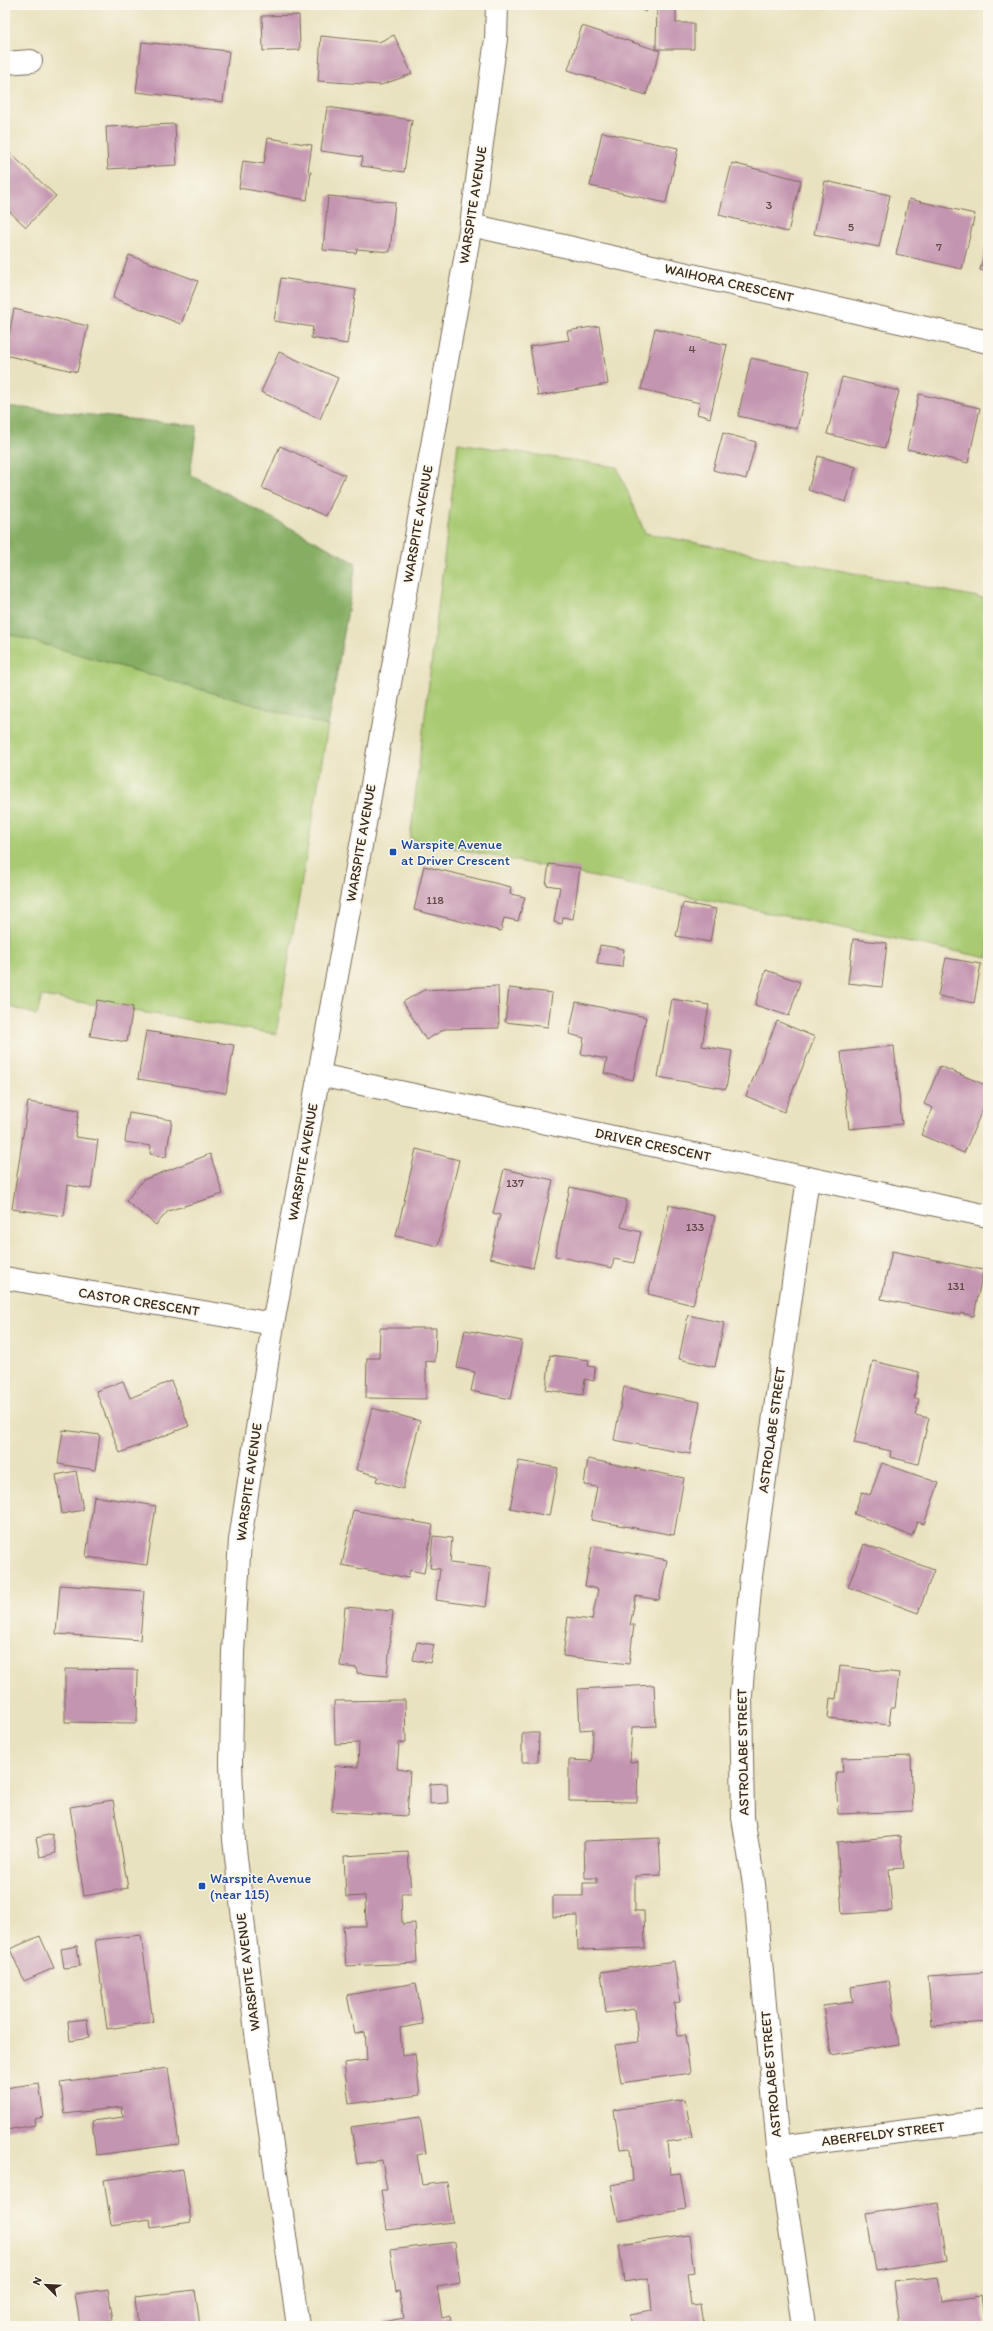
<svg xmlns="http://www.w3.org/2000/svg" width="993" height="2331" viewBox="0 0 993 2331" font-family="Itim,sans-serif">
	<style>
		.green { fill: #a9ca72; stroke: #727a48 }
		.forest { fill: #86ae64; stroke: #606c41 }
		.building { fill: #c495b0 }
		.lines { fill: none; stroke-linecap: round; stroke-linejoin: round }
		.minor-casing { stroke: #786a57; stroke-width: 24 }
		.tertiary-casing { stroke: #786a57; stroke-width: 24 }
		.secondary-casing { stroke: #786a57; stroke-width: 24 }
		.minor { stroke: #fff; stroke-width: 22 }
		.tertiary { stroke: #fff; stroke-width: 22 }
		.secondary { stroke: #fff; stroke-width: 22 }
		.transit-dot { fill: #1a4fb4; stroke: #fbf7ec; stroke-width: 1.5 }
		.labels { text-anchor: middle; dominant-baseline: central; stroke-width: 3; stroke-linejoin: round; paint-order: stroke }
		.number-label { font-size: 12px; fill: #5d4542 }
		.street-label { font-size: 14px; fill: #3b2a1e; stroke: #fbf7ec }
		.transit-label { font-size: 14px; fill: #164399; stroke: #fbf7ec; text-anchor: start }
	</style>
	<rect width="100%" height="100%" fill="#fbf7ec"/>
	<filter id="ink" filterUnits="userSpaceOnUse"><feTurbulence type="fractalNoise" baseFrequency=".025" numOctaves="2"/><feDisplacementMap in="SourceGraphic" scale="8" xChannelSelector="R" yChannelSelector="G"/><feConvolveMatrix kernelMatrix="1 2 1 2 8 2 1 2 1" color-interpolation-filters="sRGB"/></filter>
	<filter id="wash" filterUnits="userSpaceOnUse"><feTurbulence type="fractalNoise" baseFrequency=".012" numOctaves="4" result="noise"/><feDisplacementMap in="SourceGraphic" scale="16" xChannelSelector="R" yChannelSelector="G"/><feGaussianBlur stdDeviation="0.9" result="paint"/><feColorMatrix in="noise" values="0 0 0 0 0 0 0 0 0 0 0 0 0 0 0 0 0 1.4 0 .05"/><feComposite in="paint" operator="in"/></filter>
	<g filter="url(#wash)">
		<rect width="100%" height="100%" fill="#e9e2c0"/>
		<path class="green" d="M 458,443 L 617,467 L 645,533 L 988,599 L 988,958 L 410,839 Z
			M 5,633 L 328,726 L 276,1034 L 42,996 L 37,1015 L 5,1005 Z"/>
		<path class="forest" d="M 5,406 L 197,426 L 190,474 L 356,563 L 328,726 L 5,633 Z"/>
		<g id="blocks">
			<path class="building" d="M 632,5 L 650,5 L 646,12 Z
				M 657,5 L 676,5 L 676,23 L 694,23 L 694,49 L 656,49 Z
				M 299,15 L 300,50 L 263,51 L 262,16 Z
				M 582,26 L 660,51 L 646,95 L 568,70 Z
				M 394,35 L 412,74 L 381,85 L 318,81 L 321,36 L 379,42 Z
				M 142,42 L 229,51 L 223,102 L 136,92 Z
				M 327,107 L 412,120 L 404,172 L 361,166 L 363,157 L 321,151 Z
				M 175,124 L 177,165 L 108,169 L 106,127 Z
				M 602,132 L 678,148 L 666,203 L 590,186 Z
				M 268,138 L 312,145 L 308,171 L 311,172 L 307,200 L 239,188 L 243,161 L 264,164 Z
				M 10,153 L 56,196 L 26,227 L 5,207 L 5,158 Z
				M 732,163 L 801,180 L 788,232 L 719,215 Z
				M 825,181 L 890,195 L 879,247 L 814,234 Z
				M 328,196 L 395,202 L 390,252 L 357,249 L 356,253 L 323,250 Z
				M 909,199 L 975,214 L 962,269 L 896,254 Z
				M 987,243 L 988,243 L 988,272 L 980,270 Z
				M 129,255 L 198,281 L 181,324 L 113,298 Z
				M 281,278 L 356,290 L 347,344 L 311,338 L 313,327 L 274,321 Z
				M 14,309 L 88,326 L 77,372 L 5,355 Z
				M 599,326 L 608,384 L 538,396 L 530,346 L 569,340 L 567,331 Z
				M 655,328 L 727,345 L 710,418 L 697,414 L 700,403 L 641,389 Z
				M 279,352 L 338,378 L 320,419 L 261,392 Z
				M 751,358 L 810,371 L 797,429 L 738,416 Z
				M 842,377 L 899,391 L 885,448 L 827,434 Z
				M 919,394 L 980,408 L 968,463 L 907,449 Z
				M 723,433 L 756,442 L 746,479 L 713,470 Z
				M 280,446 L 345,475 L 326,516 L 262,488 Z
				M 818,456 L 856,467 L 846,502 L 808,490 Z
				M 549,864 L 580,868 L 573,919 L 563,917 L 562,924 L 554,922 L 560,887 L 546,885 Z
				M 424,866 L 511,887 L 510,894 L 525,897 L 518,921 L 504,918 L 501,931 L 414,910 Z
				M 683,903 L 716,909 L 710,942 L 676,936 Z
				M 853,939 L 887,943 L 882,987 L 848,983 Z
				M 600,945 L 624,949 L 622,967 L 597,964 Z
				M 946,958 L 981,964 L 974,1003 L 938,996 Z
				M 766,970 L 800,982 L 789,1016 L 755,1005 Z
				M 498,986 L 499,1028 L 445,1029 L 426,1040 L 403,1002 L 424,990 Z
				M 509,988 L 552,993 L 548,1027 L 505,1022 Z
				M 672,999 L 709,1005 L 702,1046 L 732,1051 L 726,1089 L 658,1077 Z
				M 97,1000 L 133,1007 L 127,1042 L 90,1036 Z
				M 576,1002 L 646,1017 L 633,1080 L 604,1073 L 607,1059 L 581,1054 L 584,1038 L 569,1034 Z
				M 777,1021 L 815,1037 L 784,1112 L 746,1096 Z
				M 146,1031 L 234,1045 L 226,1093 L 138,1079 Z
				M 894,1046 L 902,1124 L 849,1129 L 841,1052 Z
				M 940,1066 L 988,1086 L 988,1096 L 964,1153 L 921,1135 L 933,1108 L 924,1104 Z
				M 28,1102 L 79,1110 L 75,1137 L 98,1140 L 91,1189 L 68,1185 L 64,1216 L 12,1209 Z
				M 129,1113 L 172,1120 L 166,1157 L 150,1154 L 151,1146 L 125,1142 Z
				M 416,1149 L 459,1160 L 438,1246 L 396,1236 Z
				M 210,1154 L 223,1194 L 168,1211 L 156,1225 L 126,1201 L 143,1180 Z
				M 504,1169 L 553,1180 L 533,1268 L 490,1258 L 500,1215 L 493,1213 Z
				M 570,1187 L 627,1200 L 621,1227 L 641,1232 L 634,1263 L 614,1259 L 612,1268 L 555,1256 Z
				M 669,1205 L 715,1216 L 693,1305 L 648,1294 Z
				M 892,1251 L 983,1270 L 974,1316 L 961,1313 L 960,1315 L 881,1299 Z
				M 688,1315 L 724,1323 L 715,1367 L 679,1359 Z
				M 380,1328 L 436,1328 L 435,1362 L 426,1361 L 426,1399 L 366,1398 L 367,1358 L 379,1358 Z
				M 465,1330 L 522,1341 L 511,1399 L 471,1391 L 475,1372 L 457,1368 Z
				M 550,1355 L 589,1360 L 588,1366 L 595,1367 L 594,1381 L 585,1379 L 583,1395 L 546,1390 Z
				M 873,1361 L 919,1372 L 914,1398 L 919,1399 L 915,1415 L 929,1418 L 918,1464 L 890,1457 L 891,1451 L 854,1443 Z
				M 123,1381 L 130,1398 L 171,1381 L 189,1426 L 120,1453 L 96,1391 Z
				M 624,1387 L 700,1402 L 690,1454 L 614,1440 Z
				M 372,1408 L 420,1421 L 403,1489 L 376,1481 L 378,1476 L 356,1470 Z
				M 63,1430 L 100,1435 L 95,1470 L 58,1464 Z
				M 588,1459 L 684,1478 L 674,1535 L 591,1520 L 597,1487 L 584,1485 Z
				M 519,1461 L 558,1468 L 549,1516 L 510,1508 Z
				M 882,1463 L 939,1483 L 924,1524 L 917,1522 L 912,1536 L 854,1514 L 862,1492 L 870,1495 Z
				M 76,1471 L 83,1510 L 62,1514 L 56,1475 Z
				M 94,1496 L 156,1506 L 147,1565 L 86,1557 Z
				M 353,1510 L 433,1525 L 424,1573 L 410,1570 L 408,1578 L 342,1565 Z
				M 433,1536 L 452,1538 L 450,1563 L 491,1568 L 486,1607 L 436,1600 L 440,1569 L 430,1568 Z
				M 864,1544 L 934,1570 L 918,1613 L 848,1587 Z
				M 592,1546 L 667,1560 L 659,1600 L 636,1596 L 630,1625 L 634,1625 L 629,1664 L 563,1656 L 568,1617 L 592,1620 L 598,1589 L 585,1586 Z
				M 60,1585 L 144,1591 L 140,1640 L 56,1634 Z
				M 345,1607 L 393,1611 L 387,1676 L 357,1673 L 357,1668 L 340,1666 Z
				M 417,1642 L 434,1645 L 430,1663 L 413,1660 Z
				M 840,1666 L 899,1673 L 895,1708 L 891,1708 L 889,1725 L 828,1718 L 830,1698 L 836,1699 Z
				M 65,1669 L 138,1670 L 137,1723 L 65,1722 Z
				M 654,1685 L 656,1726 L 632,1727 L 630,1762 L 638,1761 L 637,1802 L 569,1801 L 569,1760 L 592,1761 L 593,1729 L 580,1730 L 578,1689 Z
				M 405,1700 L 406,1742 L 399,1743 L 397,1769 L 410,1771 L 407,1816 L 332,1811 L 335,1766 L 358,1767 L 359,1743 L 335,1744 L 334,1701 Z
				M 522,1733 L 539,1733 L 538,1762 L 522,1762 Z
				M 911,1756 L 913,1811 L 838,1814 L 836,1772 L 843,1772 L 842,1758 Z
				M 447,1783 L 448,1803 L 430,1804 L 430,1784 Z
				M 113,1800 L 128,1888 L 84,1896 L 70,1807 Z
				M 52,1834 L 56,1853 L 40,1857 L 36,1838 Z
				M 900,1836 L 904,1868 L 889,1869 L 892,1911 L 842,1914 L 837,1842 Z
				M 659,1838 L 661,1875 L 635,1876 L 635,1911 L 644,1911 L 645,1948 L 578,1950 L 577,1916 L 553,1917 L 553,1896 L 583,1896 L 583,1883 L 597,1883 L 597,1878 L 585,1878 L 584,1841 Z
				M 408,1852 L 411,1893 L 401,1893 L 402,1924 L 415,1923 L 417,1963 L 346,1966 L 343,1926 L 366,1926 L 365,1896 L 346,1897 L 344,1856 Z
				M 141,1935 L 153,2022 L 107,2029 L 95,1940 Z
				M 40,1936 L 54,1968 L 24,1981 L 10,1949 Z
				M 77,1946 L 80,1966 L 64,1968 L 61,1949 Z
				M 674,1961 L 680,2002 L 674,2003 L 678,2036 L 685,2035 L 690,2073 L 621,2083 L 615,2045 L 638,2042 L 635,2009 L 606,2013 L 601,1972 Z
				M 988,1972 L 988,2022 L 932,2026 L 928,1976 Z
				M 889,1981 L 899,2044 L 831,2055 L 823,2006 L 853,2002 L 851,1987 Z
				M 416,1983 L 423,2024 L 400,2028 L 402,2056 L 415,2054 L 420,2095 L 349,2104 L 344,2063 L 367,2060 L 365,2032 L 355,2034 L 347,1995 Z
				M 87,2019 L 89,2038 L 70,2041 L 68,2021 Z
				M 168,2068 L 179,2144 L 96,2155 L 92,2121 L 123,2117 L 122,2107 L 65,2114 L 60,2082 Z
				M 39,2083 L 44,2117 L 34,2119 L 35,2125 L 6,2130 L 5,2088 Z
				M 685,2099 L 692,2138 L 667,2142 L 670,2174 L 680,2173 L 686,2209 L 618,2221 L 611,2185 L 633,2181 L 630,2148 L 620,2149 L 614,2110 Z
				M 420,2117 L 426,2153 L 417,2155 L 422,2185 L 447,2182 L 453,2222 L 387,2230 L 381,2190 L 387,2190 L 382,2160 L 357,2164 L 351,2127 Z
				M 183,2169 L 191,2222 L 151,2228 L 150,2219 L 111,2225 L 104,2180 Z
				M 938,2203 L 947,2260 L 876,2271 L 866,2214 Z
				M 689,2235 L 694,2272 L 687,2273 L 691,2305 L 701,2304 L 704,2326 L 632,2326 L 630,2315 L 652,2311 L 649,2278 L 624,2282 L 619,2245 Z
				M 455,2242 L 460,2283 L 437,2287 L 442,2318 L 450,2316 L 452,2326 L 383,2326 L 382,2322 L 404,2318 L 399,2291 L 396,2292 L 390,2250 Z
				M 939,2277 L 943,2301 L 981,2295 L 985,2326 L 900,2326 L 894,2282 Z
				M 108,2289 L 113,2320 L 80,2325 L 75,2294 Z
				M 195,2290 L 200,2326 L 138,2326 L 135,2297 Z"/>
		</g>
	</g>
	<g filter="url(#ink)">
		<use href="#blocks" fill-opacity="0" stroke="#786a57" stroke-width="1"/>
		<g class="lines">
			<g class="minor-casing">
				<path id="minor" d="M 5,63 L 31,61
					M 471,225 L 988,342
					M 778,2147 L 988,2121
					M 804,2326 L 778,2147 L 754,1884 L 743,1818 L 741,1695 L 751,1576 L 808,1178"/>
			</g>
			<g class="tertiary-casing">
				<path id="tertiary" d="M 319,1075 L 988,1216
					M 5,1278 L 273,1324"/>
			</g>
			<g class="secondary-casing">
				<path id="secondary" d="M 298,2326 L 257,2041 L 234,1840 L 231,1764 L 233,1652 L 240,1540 L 273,1324 L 369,802 L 471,225 L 496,39 L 497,5"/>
			</g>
			<use href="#minor" class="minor"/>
			<use href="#tertiary" class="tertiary"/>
			<use href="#secondary" class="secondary"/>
		</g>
	</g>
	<g class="transit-dot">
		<rect x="389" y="848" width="8" height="8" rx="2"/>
		<rect x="198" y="1882" width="8" height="8" rx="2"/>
	</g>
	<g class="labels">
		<g class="number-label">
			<text x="769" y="205">3</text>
			<text x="851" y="227">5</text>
			<text x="939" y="247">7</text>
			<text x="692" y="349">4</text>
			<text x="435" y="900">118</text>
			<text x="515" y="1183">137</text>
			<text x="695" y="1227">133</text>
			<text x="956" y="1286">131</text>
		</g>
		<g class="street-label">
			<text transform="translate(473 205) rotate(-81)">WARSPITE AVENUE</text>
			<text transform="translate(729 283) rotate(13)">WAIHORA CRESCENT</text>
			<text transform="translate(418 524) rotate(-80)">WARSPITE AVENUE</text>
			<text transform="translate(361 843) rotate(-80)">WARSPITE AVENUE</text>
			<text transform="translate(653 1145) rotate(12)">DRIVER CRESCENT</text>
			<text transform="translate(303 1162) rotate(-80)">WARSPITE AVENUE</text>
			<text transform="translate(139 1302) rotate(9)">CASTOR CRESCENT</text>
			<text transform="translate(772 1430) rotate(-82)">ASTROLABE STREET</text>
			<text transform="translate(249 1482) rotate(-82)">WARSPITE AVENUE</text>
			<text transform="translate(743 1752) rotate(-91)">ASTROLABE STREET</text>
			<text transform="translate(248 1972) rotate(-97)">WARSPITE AVENUE</text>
			<text transform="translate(771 2074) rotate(-95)">ASTROLABE STREET</text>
			<text transform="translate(883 2134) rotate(-7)">ABERFELDY STREET</text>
		</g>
		<g class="transit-label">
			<text x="401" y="844">Warspite Avenue<tspan x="401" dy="16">at Driver Crescent</tspan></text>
			<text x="210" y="1878">Warspite Avenue<tspan x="210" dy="16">(near 115)</tspan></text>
		</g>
	</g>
	<rect width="993" height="2331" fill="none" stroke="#fbf7ec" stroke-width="20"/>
	<g transform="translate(46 2285) rotate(294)" stroke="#fbf7ec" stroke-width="3" paint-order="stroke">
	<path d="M0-3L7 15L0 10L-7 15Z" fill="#3b2a1e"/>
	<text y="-6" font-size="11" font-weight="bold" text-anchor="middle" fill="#3b2a1e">N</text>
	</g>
</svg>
